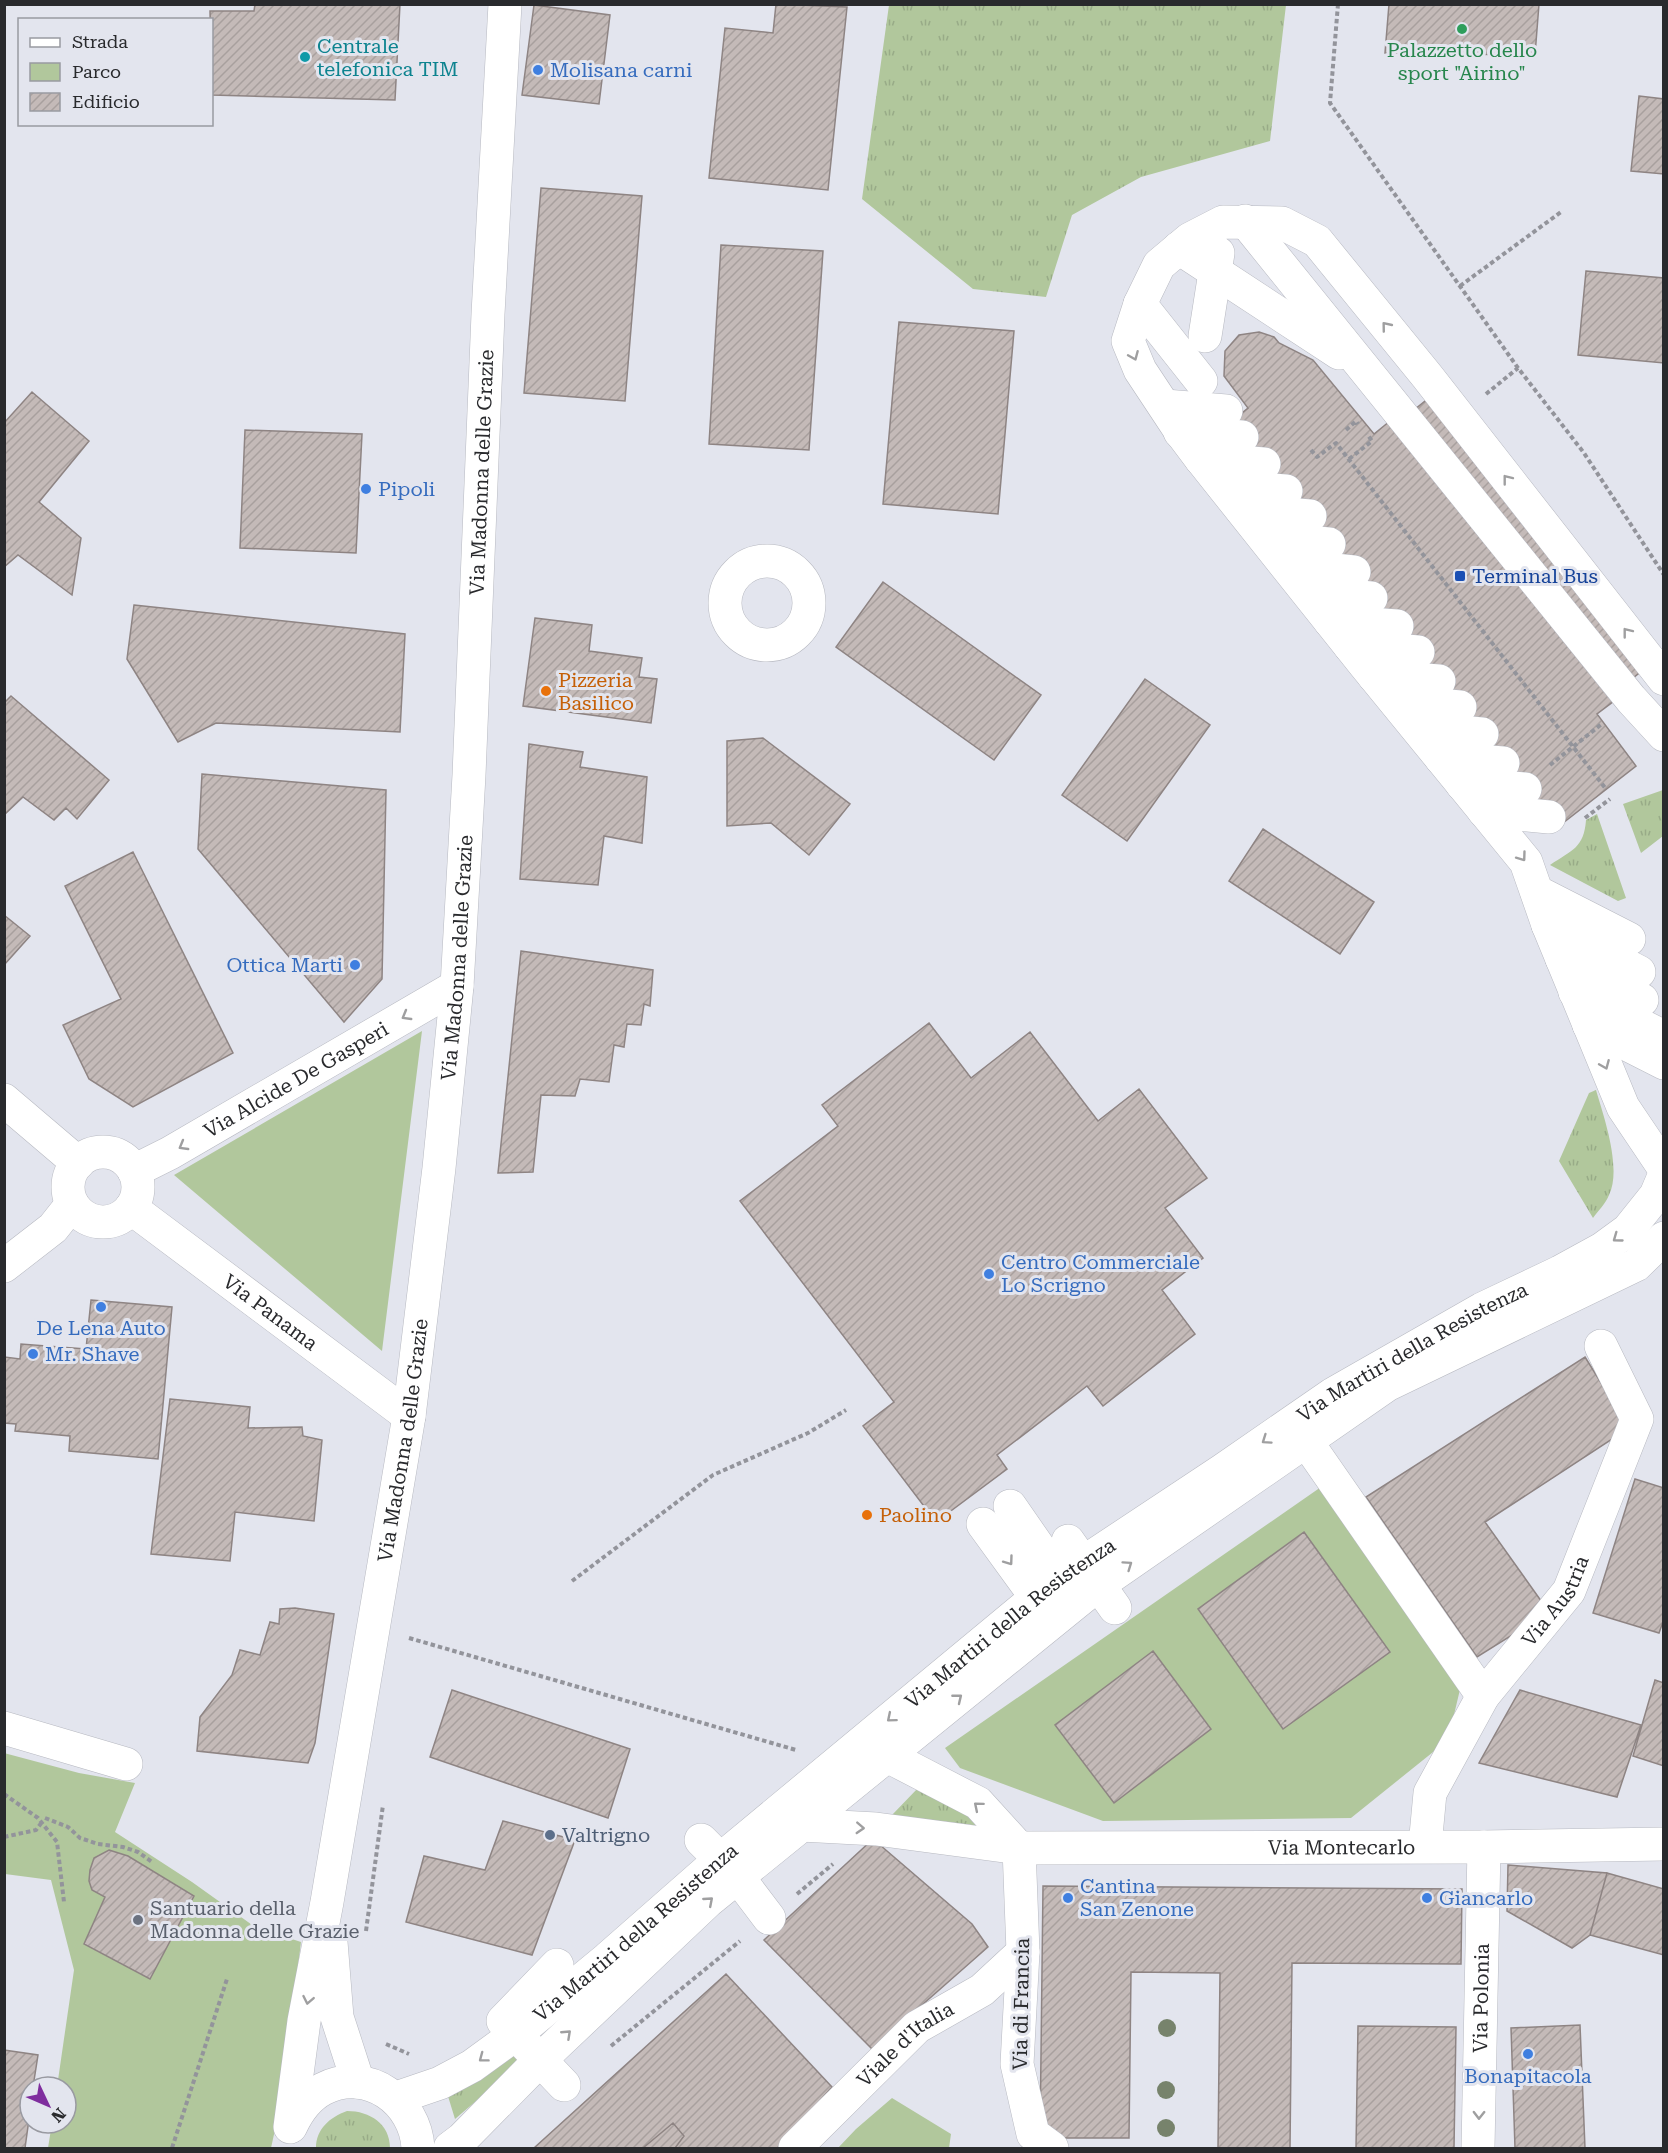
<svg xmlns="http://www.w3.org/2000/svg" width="1668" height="2153" viewBox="0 0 1668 2153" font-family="'Roboto Serif',serif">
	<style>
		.grass { fill: url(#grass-tufts) }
		.green { fill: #b1c79c }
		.building { fill: url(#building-hatch); stroke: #8e8483; stroke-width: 1.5 }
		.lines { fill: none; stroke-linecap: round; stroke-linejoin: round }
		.minor-casing { stroke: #b7b9c1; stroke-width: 34 }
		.major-casing { stroke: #b7b9c1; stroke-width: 34 }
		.path { stroke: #93949b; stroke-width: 4; stroke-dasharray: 4.5 3; stroke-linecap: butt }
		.minor { stroke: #fff; stroke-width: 33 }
		.major { stroke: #fff; stroke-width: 33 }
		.tree { fill: #77836c }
		.oneway { stroke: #9f9fa0 }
		.leisure-dot { fill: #2e9e5b; stroke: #e3e5ee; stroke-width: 2 }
		.culture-dot { fill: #0f9aa8; stroke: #e3e5ee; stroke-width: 2 }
		.shop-dot { fill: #3f7fe0; stroke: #e3e5ee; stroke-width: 2 }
		.transit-dot { fill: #1a4fb4; stroke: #e3e5ee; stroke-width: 2 }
		.food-dot { fill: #e8710a; stroke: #e3e5ee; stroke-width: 2 }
		.service-dot { fill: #5c6f8a; stroke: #e3e5ee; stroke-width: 2 }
		.worship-dot { fill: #6b7280; stroke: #e3e5ee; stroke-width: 2 }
		.labels { text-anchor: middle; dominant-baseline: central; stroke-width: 6; stroke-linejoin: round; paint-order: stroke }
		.culture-label { font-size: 20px; fill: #0d838f; stroke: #e3e5ee; text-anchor: start }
		.leisure-label { font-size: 20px; fill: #27864d; stroke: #e3e5ee }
		.shop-label { font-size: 20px; fill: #366cbe; stroke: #e3e5ee; text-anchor: start }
		.street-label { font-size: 20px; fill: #292a2d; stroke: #e3e5ee }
		.transit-label { font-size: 20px; fill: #164399; stroke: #e3e5ee; text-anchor: start }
		.food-label { font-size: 20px; fill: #c56008; stroke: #e3e5ee; text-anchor: start }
		.service-label { font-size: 20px; fill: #4e5e75; stroke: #e3e5ee; text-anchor: start }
		.worship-label { font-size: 20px; fill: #5b616d; stroke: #e3e5ee; text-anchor: start }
	</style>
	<defs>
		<pattern id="grass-tufts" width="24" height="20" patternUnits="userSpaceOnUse" patternTransform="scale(1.5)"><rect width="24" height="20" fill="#b1c79c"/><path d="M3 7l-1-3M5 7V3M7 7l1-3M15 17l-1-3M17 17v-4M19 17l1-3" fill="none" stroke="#98ab87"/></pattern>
		<pattern id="building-hatch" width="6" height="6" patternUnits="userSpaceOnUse" patternTransform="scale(1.5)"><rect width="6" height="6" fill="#c4bab8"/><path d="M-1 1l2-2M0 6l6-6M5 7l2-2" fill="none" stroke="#a8a09e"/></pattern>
	</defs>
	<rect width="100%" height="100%" fill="#e3e5ee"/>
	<path class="grass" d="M 889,5 L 1286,5 L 1270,141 L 1141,177 L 1072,215 L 1046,297 L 973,289 L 862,199 Z
		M 1663,790 L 1663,836 L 1641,853 L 1623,804 Z
		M 1597,814 L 1626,898 L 1618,901 L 1550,865 C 1572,850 1584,848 1586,820 Z
		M 1596,1090 C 1604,1117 1622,1169 1609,1195 C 1606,1203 1598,1211 1593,1218 L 1559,1161 L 1589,1093 Z
		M 918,1788 L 988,1827 L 892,1815 Z
		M 517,2051 L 524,2060 L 455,2119 L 447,2093 L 485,2077 Z
		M 347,2111 C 370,2111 390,2124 390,2148 L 316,2148 C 316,2129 330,2117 347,2111 Z"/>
	<path class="green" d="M 422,1031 L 382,1351 L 174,1175 Z
		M 1321,1487 L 1462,1681 L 1448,1740 L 1351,1818 L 1103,1821 L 960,1768 L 945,1748 Z
		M 4,1753 L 79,1773 L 135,1783 L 115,1832 L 192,1882 L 255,1927 L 301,1942 L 282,2098 L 271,2148 L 48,2148 L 52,2123 L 66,2123 L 66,2087 L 57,2087 L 74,1970 L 51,1880 L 5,1874 Z
		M 892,2098 L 951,2134 L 949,2148 L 838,2148 L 856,2129 Z"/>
	<path class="building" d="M 255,4 L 400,4 L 395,100 L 212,95 L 210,11 L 254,11 Z
		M 776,4 L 847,7 L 828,190 L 709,178 L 725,28 L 773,33 Z
		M 1389,4 L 1539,4 L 1535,55 L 1385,53 Z
		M 534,5 L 610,15 L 599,104 L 522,95 Z
		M 1639,96 L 1664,99 L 1664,174 L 1631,171 Z
		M 541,188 L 642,196 L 625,401 L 524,393 Z
		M 721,245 L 823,251 L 809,450 L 709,444 Z
		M 1586,271 L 1664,278 L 1664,363 L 1578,355 Z
		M 899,322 L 1014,331 L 998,514 L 883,504 Z
		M 1259,332 L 1274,337 L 1279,343 L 1313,360 L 1374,434 L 1390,421 L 1394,426 L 1430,397 L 1643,670 L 1610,696 L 1614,701 L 1597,714 L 1636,766 L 1554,830 L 1228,424 L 1248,408 L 1224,376 L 1225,351 L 1239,335 Z
		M 32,392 L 89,441 L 39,502 L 81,538 L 72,595 L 18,555 L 4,567 L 4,423 Z
		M 245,430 L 362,434 L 356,553 L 240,548 Z
		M 883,582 L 1041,695 L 994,760 L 836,647 Z
		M 134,605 L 405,634 L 400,732 L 216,723 L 178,742 L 127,659 Z
		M 535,618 L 592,625 L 589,651 L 642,658 L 639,677 L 657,679 L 651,723 L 523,706 Z
		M 1145,679 L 1210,725 L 1127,841 L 1062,795 Z
		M 11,696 L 109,780 L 77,819 L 66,808 L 54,820 L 23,797 L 4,815 L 4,703 Z
		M 763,738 L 850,804 L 809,855 L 771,823 L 727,826 L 727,741 Z
		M 529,744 L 583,752 L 580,767 L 647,777 L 642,843 L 604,836 L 598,885 L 520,879 Z
		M 202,774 L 386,790 L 382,979 L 344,1022 L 198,849 Z
		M 1263,829 L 1374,902 L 1340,954 L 1229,881 Z
		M 133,852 L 233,1053 L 133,1107 L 89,1079 L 63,1025 L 121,999 L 65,886 Z
		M 4,915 L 30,936 L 4,965 Z
		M 521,951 L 653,970 L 650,1006 L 644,1004 L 641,1025 L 627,1024 L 624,1047 L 614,1045 L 609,1082 L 580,1079 L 575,1096 L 541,1095 L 533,1172 L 498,1173 Z
		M 929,1023 L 971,1078 L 1030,1032 L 1098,1121 L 1139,1089 L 1207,1178 L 1165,1208 L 1203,1258 L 1162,1290 L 1195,1334 L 1103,1406 L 1087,1386 L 997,1455 L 1007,1469 L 936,1522 L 863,1426 L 894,1402 L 740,1201 L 838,1126 L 822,1105 Z
		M 91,1300 L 172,1307 L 158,1459 L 69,1451 L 70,1436 L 15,1431 L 16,1424 L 4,1423 L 5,1357 L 20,1359 L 21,1344 L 86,1349 Z
		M 1585,1357 L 1629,1428 L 1485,1522 L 1549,1612 L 1477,1657 L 1366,1497 Z
		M 170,1399 L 250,1407 L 248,1428 L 302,1427 L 303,1436 L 322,1440 L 314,1521 L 235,1512 L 230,1561 L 151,1554 Z
		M 1635,1479 L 1664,1488 L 1664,1619 L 1659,1633 L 1593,1613 Z
		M 1304,1532 L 1390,1652 L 1283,1729 L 1198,1609 Z
		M 295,1608 L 334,1614 L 315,1743 L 308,1763 L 197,1751 L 200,1717 L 232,1675 L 240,1650 L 260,1655 L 270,1622 L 279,1624 L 280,1609 Z
		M 1153,1651 L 1211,1729 L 1114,1803 L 1055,1725 Z
		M 1655,1680 L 1664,1683 L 1664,1766 L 1633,1756 Z
		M 452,1690 L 630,1749 L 608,1818 L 430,1757 Z
		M 1520,1690 L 1641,1725 L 1617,1797 L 1479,1763 Z
		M 503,1821 L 575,1840 L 532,1955 L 406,1922 L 424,1856 L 485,1870 Z
		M 873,1839 L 972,1924 L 988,1947 L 872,2049 L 764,1940 Z
		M 109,1850 L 128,1856 L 194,1896 L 150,1979 L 84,1944 L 105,1897 L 92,1890 L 89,1881 L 90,1870 L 94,1858 Z
		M 1508,1865 L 1607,1873 L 1590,1935 L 1572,1948 L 1507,1911 Z
		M 1607,1873 L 1664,1889 L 1664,1955 L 1590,1935 Z
		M 1043,1886 L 1462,1889 L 1461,1964 L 1292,1963 L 1290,2148 L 1218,2148 L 1220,1973 L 1131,1972 L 1129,2138 L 1040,2138 Z
		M 726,1974 L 832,2087 L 778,2148 L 675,2148 L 684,2136 L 673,2123 L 643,2148 L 534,2148 Z
		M 726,1974 L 832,2087 L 778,2148 L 534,2148 Z
		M 1580,2025 L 1585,2148 L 1515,2148 L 1511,2028 Z
		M 1358,2026 L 1456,2027 L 1454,2148 L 1356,2148 Z
		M 4,2050 L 38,2055 L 33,2087 L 30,2087 L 30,2112 L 25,2148 L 4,2148 Z"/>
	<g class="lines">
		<g class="minor-casing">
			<g id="minor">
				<path d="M 1245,221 L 1631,699 L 1664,735"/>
				<path d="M 1179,248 L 1339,353"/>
				<path d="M 1140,304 L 1201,381"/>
				<path d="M 1205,336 L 1218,253"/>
				<path d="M 1165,406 L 1226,411"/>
				<path d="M 1180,432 L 1242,437"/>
				<path d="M 1201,459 L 1264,464"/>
				<path d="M 1223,486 L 1286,491"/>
				<path d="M 1242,510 L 1310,516"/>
				<path d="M 1265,538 L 1329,544"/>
				<circle cx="767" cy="603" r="42"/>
				<path d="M 1286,565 L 1354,572"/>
				<path d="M 1308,592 L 1371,598"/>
				<path d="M 1330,621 L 1397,626"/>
				<path d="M 1350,646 L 1418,652"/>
				<path d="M 1374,676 L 1439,681"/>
				<path d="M 1664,679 L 1427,376 L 1317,241 L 1282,223 L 1223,222 L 1190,239 L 1159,265 L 1140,304 L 1128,341 L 1140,370 L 1183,435 L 1201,459 L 1365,665 L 1526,862 L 1548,925 L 1623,1107 L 1664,1168"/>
				<path d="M 1395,701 L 1460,707"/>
				<path d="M 1417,728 L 1482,734"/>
				<path d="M 1441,758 L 1503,763"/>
				<path d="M 1462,784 L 1525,789"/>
				<path d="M 1484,811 L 1549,817"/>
				<path d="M 1537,892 L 1629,939"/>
				<path d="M 1548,925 L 1639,972"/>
				<path d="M 1562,959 L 1642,1000"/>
				<path d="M 1575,992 L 1664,1037"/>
				<path d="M 1589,1025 L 1664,1063"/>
				<path d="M 4,1100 L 78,1163"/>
				<circle cx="103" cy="1187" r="35"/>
				<path id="s1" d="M 134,1171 L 170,1153 L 457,986"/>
				<path id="s2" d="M 131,1208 L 409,1416"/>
				<path d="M 4,1266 L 53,1228 L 72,1204"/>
				<path d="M 1306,1441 L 1483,1696"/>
				<path d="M 1010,1506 L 1060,1578"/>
				<path d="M 983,1524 L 1036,1597"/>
				<path d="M 1068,1541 L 1115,1608"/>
				<path d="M 4,1728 L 126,1764"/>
				<path d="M 894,1749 L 897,1761 L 978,1803 L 1019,1848"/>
				<path id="s3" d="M 801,1825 L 876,1829 L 1019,1848 L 1484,1847 L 1664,1844"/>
				<path d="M 701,1840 L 738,1877 L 769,1918"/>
				<path id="s4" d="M 1425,1846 L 1430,1793 L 1483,1696 L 1569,1591 L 1637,1419 L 1601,1346"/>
				<path d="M 1019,1848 L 1023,1952 L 1017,2064 L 1033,2134 L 1052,2148"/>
				<path d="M 557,1965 L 503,2021 L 564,2085"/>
				<path id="s5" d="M 795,2148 L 917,2027 L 982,1990 L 1023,1952"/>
				<path id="s6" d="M 1478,2148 L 1484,1847"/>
			</g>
		</g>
		<g class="major-casing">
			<g id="major">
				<path d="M 331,1942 L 337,2017 L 358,2082"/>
				<path id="s7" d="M 396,2098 L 440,2083 L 472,2066 L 516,2034 L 607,1959 L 721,1859 L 1060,1578 L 1223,1470 L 1333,1394 L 1482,1309 L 1560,1272 L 1602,1249 L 1628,1230 L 1656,1195 L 1664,1176"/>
				<path d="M 291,2126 C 298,2111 308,2097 323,2089 C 368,2066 416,2102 418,2148"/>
				<path id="s8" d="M 290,2127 L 304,2021 L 327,1902 L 409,1416 L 439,1168 L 457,986 L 469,775 L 488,314 L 505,4"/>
				<path d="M 450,2148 L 462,2139 L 540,2060 L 708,1901 L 1094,1588 L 1387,1385 L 1636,1265 L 1664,1238"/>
			</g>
		</g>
		<path class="path" d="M 1338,4 L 1330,103 L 1518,368 L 1584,453 L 1664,575
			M 1460,286 L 1561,212
			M 1486,394 L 1518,368
			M 1346,430 L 1356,421 L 1358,424
			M 1311,450 L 1317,457 L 1336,443 L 1606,789
			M 1349,459 L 1372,441 L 1367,434
			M 1550,765 L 1603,723
			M 1585,818 L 1610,799
			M 572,1581 L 713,1475 L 808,1433 L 846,1410
			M 409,1638 L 796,1750
			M 4,1794 L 38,1818 L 57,1842 L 64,1902
			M 45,1818 L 68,1827 L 80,1838 L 98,1844 L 123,1847 L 138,1852 L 152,1862
			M 4,1837 L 36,1830 L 42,1822
			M 797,1894 L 833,1864
			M 366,1931 L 383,1805
			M 386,2044 L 409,2054
			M 611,2046 L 740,1941
			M 172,2148 L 227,1979"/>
		<use href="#minor" class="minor"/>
		<use href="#major" class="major"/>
	</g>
	<g class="tree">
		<circle cx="1167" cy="2028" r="9"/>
		<circle cx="1166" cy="2090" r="9"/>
		<circle cx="1166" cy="2128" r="9"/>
	</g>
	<defs><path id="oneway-chevron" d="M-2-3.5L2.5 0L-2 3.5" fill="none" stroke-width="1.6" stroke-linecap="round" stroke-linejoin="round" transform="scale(1.5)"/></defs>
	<g class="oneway">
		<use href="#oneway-chevron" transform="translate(1386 326) rotate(-129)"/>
		<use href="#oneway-chevron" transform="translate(1134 356) rotate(67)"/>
		<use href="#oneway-chevron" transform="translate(1507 479) rotate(-128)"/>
		<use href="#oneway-chevron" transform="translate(1627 632) rotate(-128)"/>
		<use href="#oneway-chevron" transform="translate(1522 857) rotate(54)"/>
		<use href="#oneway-chevron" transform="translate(406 1016) rotate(150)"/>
		<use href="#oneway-chevron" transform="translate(1605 1065) rotate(67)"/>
		<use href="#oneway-chevron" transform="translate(183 1146) rotate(150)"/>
		<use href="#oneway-chevron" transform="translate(1617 1238) rotate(144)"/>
		<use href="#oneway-chevron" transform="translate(1266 1440) rotate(145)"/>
		<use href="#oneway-chevron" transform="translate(1009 1561) rotate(54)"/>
		<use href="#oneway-chevron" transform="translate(1128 1565) rotate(-35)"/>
		<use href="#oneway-chevron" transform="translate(958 1698) rotate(-39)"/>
		<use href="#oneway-chevron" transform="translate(891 1718) rotate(140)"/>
		<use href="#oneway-chevron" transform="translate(978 1806) rotate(-140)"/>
		<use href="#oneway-chevron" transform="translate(860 1828) rotate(3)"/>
		<use href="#oneway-chevron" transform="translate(709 1901) rotate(-41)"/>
		<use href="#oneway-chevron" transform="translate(308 2000) rotate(101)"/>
		<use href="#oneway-chevron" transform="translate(567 2034) rotate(-43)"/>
		<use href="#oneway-chevron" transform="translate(483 2058) rotate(143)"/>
		<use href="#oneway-chevron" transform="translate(1479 2115) rotate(91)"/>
	</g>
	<circle class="leisure-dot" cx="1462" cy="29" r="6"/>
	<circle class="culture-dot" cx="305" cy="57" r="6"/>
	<g class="shop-dot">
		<circle cx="538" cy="70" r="6"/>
		<circle cx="366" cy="489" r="6"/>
		<circle cx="355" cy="965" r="6"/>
		<circle cx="989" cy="1274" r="6"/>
		<circle cx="101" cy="1307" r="6"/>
		<circle cx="33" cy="1354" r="6"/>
		<circle cx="1068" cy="1898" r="6"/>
		<circle cx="1427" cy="1898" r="6"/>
		<circle cx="1528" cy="2054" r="6"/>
	</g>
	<rect class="transit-dot" x="1454" y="570" width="12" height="12" rx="3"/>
	<g class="food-dot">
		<circle cx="546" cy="691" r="6"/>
		<circle cx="867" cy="1515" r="6"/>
	</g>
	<circle class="service-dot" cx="550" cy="1835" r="6"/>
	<circle class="worship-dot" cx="138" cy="1920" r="6"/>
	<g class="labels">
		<g class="culture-label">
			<text x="317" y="46">Centrale<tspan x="317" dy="23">telefonica TIM</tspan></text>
		</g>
		<g class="leisure-label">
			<text x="1462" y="50">Palazzetto dello<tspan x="1462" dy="23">sport "Airino"</tspan></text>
		</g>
		<g class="shop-label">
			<text x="550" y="70">Molisana carni</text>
			<text x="378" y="489">Pipoli</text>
			<text x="343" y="965" text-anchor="end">Ottica Marti</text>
			<text x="1001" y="1262">Centro Commerciale<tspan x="1001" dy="23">Lo Scrigno</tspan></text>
			<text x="101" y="1328" text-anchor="middle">De Lena Auto</text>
			<text x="45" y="1354">Mr. Shave</text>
			<text x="1080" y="1886">Cantina<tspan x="1080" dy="23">San Zenone</tspan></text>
			<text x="1439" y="1898">Giancarlo</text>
			<text x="1528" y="2076" text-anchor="middle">Bonapitacola</text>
		</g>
		<g class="street-label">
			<text stroke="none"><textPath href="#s8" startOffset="1668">Via Madonna delle Grazie</textPath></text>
			<text stroke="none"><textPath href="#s8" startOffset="1182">Via Madonna delle Grazie</textPath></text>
			<text stroke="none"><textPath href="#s1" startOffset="186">Via Alcide De Gasperi</textPath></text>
			<text stroke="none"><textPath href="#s2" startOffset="174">Via Panama</textPath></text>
			<text stroke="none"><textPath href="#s7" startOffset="1266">Via Martiri della Resistenza</textPath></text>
			<text stroke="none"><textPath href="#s8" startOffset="696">Via Madonna delle Grazie</textPath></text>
			<text stroke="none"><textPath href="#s4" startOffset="284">Via Austria</textPath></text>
			<text stroke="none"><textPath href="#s7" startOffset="780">Via Martiri della Resistenza</textPath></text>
			<text stroke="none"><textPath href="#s3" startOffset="542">Via Montecarlo</textPath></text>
			<text stroke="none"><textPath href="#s7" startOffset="294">Via Martiri della Resistenza</textPath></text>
			<text stroke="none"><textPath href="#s6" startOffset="150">Via Polonia</textPath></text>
			<text transform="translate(1021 2004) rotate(-89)">Via di Francia</text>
			<text stroke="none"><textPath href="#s5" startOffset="152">Viale d'Italia</textPath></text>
		</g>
		<g class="transit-label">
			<text x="1472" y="576">Terminal Bus</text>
		</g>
		<g class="food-label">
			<text x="558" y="680">Pizzeria<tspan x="558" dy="23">Basilico</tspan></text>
			<text x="879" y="1515">Paolino</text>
		</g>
		<g class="service-label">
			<text x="562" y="1835">Valtrigno</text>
		</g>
		<g class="worship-label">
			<text x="150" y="1908">Santuario della<tspan x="150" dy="23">Madonna delle Grazie</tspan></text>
		</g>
	</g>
	<rect width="1668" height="2153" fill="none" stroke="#292a2d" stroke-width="12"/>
	<rect x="18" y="18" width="195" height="108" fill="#e3e5ee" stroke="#999aa1" stroke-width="1.5"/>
	<rect x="30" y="38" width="30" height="9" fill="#ffffff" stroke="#999aa1" stroke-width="1.5"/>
	<text x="72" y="48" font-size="18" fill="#292a2d">Strada</text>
	<rect x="30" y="63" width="30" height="18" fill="#b1c79c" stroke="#999aa1" stroke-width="1.5"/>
	<text x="72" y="78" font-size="18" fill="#292a2d">Parco</text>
	<rect x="30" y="93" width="30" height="18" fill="url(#building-hatch)" stroke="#999aa1" stroke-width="1.5"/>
	<text x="72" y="108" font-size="18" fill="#292a2d">Edificio</text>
	<g transform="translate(48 2105) rotate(134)"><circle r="28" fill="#e3e5ee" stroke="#999aa1" stroke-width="1.5"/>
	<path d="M0-4.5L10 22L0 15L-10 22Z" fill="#7f2e9e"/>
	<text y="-9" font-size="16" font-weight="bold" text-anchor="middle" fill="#292a2d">N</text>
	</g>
</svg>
